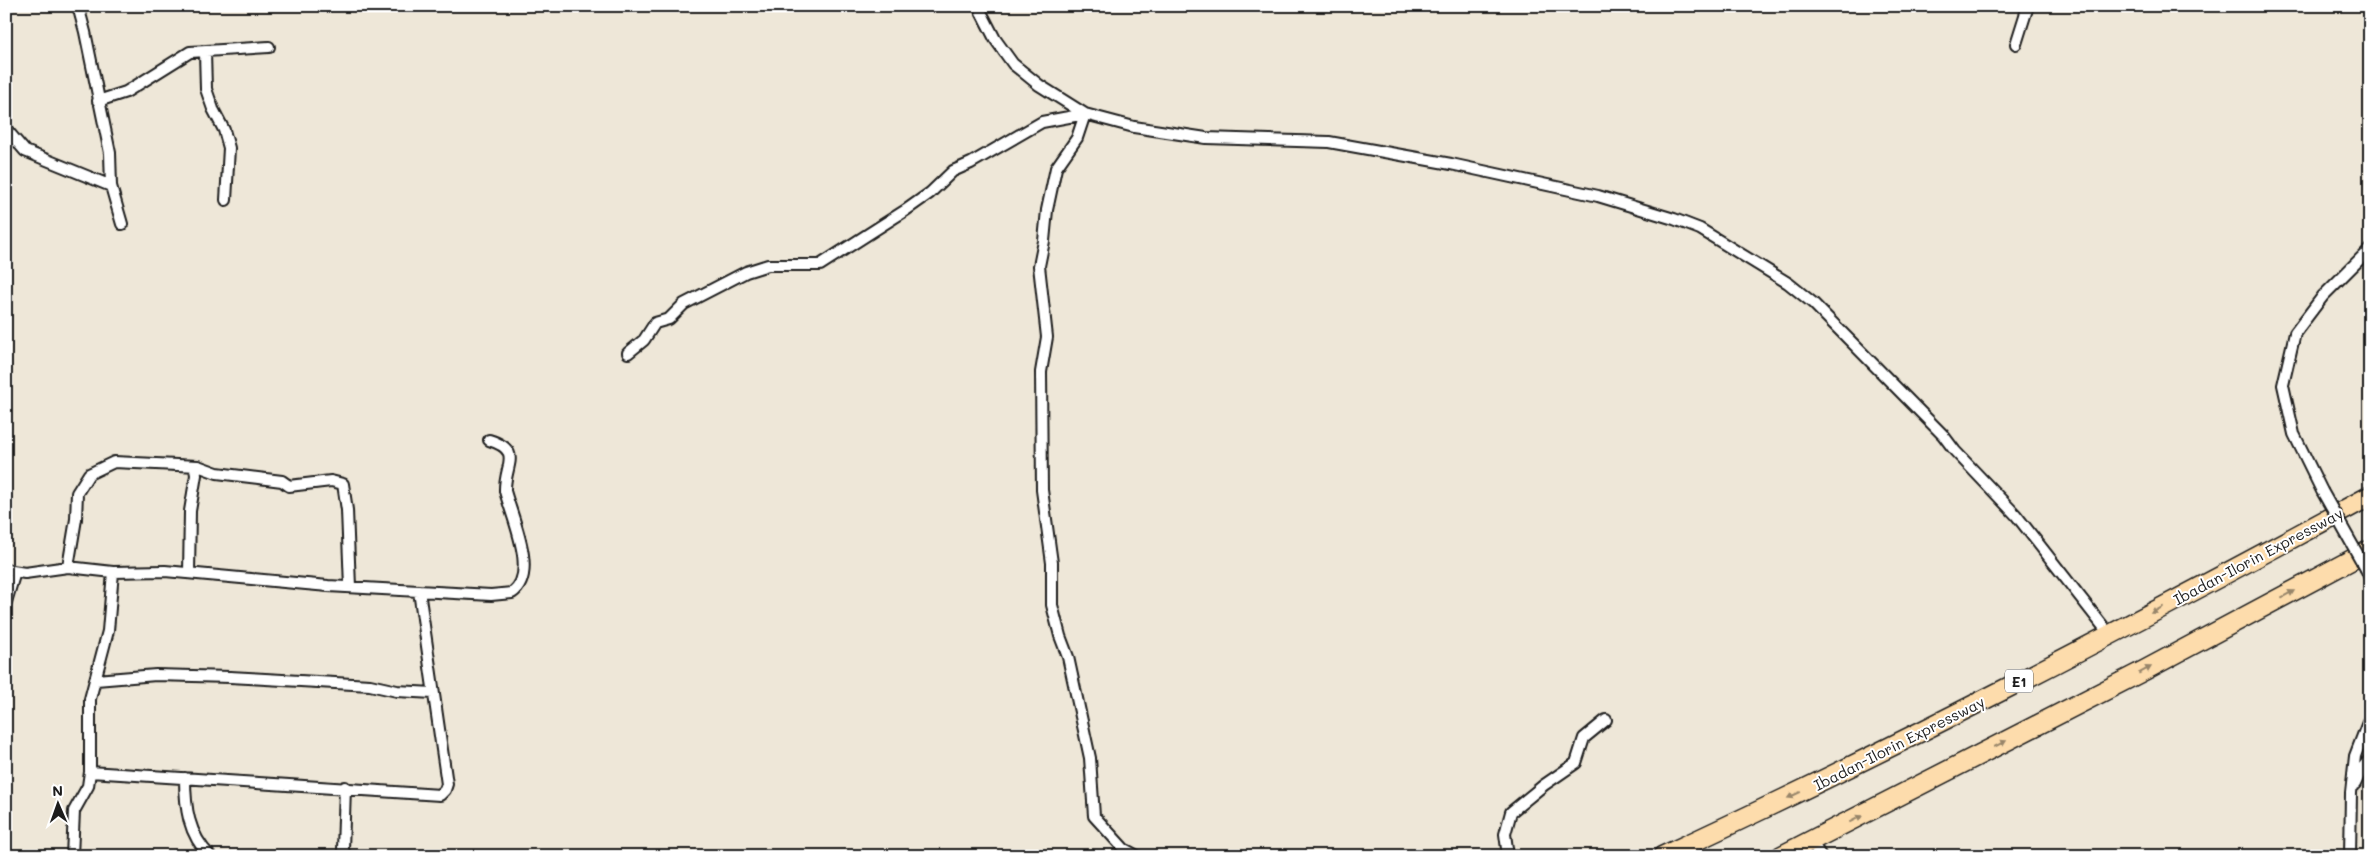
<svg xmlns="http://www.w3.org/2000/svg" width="2376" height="862" viewBox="0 0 2376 862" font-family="Mali,sans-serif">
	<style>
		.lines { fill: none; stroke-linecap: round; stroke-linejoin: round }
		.street-casing { stroke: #1c1c1c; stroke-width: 14 }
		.highway-casing { stroke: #1c1c1c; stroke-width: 22 }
		.street { stroke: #fff; stroke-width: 10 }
		.highway { stroke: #fddcac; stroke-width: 19 }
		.street-bridge-casing { stroke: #1c1c1c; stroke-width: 14; stroke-linecap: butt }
		.street-bridge { stroke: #fff; stroke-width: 10 }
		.oneway { fill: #98866b }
		.labels { text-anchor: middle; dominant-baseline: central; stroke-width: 4; stroke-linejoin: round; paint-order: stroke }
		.shield { fill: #fff; stroke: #606060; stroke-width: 1 }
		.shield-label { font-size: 14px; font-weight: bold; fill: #1c1c1c }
		.street-label { font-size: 15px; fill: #1c1c1c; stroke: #fff }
	</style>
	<rect width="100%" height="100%" fill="#eee7d8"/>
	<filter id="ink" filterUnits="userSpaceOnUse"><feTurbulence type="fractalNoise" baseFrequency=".02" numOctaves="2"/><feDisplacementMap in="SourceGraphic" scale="10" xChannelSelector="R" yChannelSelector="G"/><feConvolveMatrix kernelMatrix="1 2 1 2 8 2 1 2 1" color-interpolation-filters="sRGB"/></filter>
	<g filter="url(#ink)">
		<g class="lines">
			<g class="street-casing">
				<path id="street" d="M 78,6 L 85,32 L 110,153 L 111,186 L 122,224
					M 978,6 L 995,39 L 1013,64 L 1039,85 L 1085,114 L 1134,127 L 1206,138 L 1329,142 L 1451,164 L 1598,196 L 1674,219 L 1700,229 L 1788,283 L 1813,303 L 1943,435 L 1955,451 L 2016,515 L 2110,635
					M 2016,44 L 2028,6
					M 205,52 L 206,89 L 213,109 L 224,130 L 229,148 L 226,200
					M 98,101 L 126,92 L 190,52 L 269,47
					M 1085,114 L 1077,138 L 1056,168 L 1047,210 L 1044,241 L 1039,266 L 1047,337 L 1041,372 L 1042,490 L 1052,563 L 1052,605 L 1060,636 L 1068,657 L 1090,758 L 1094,816 L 1124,849 L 1137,856
					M 6,129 L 25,151 L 111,186
					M 628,353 L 644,340 L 655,323 L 669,319 L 684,304 L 746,272 L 768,265 L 820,265 L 906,210 L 930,193 L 953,171 L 971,163 L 1042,122 L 1085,114
					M 198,466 L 217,473 L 282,481 L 289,486 L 331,481 L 343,484 L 347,510 L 350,587
					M 2322,491 L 2294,434 L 2283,385 L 2295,333 L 2323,296 L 2370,249
					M 68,567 L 76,519 L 77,493 L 89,474 L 114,462 L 198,466 L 195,469 L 196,475 L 190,511 L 189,573
					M 2366,569 L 2370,578
					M 6,570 L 25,573 L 68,567 L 113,572 L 165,571 L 328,586 L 491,595 L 512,593 C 539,574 512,518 505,491 C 504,465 524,451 489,440
					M 6,602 L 15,572
					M 96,680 L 156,675 L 230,677 L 370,685 L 397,691 L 433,693
					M 90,772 L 440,795 L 445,790 L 447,784 L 419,591
					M 185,778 C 185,807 188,834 210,856
					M 2355,784 L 2363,767 L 2370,759
					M 345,787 L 343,850 L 346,856
					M 1811,842 L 1821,856
					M 72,856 L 74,811 L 88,786 L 90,772 L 90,699 L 108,631 L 113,572
					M 1508,856 L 1505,834 L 1511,812 L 1544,785 L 1576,763 L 1584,738 L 1606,720
					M 2350,856 L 2351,793 L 2355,756 L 2370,717"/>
			</g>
			<g class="highway-casing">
				<path id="highway" d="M 1663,856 C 1903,745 2138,622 2370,496
					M 1781,856 L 2145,670 L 2370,550"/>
			</g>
			<use href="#street" class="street"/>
			<use href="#highway" class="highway"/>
			<g class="street-bridge-casing">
				<path id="street-bridge" d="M 2322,491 L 2366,569"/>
			</g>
			<use href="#street-bridge" class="street-bridge"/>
		</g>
		<defs><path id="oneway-solid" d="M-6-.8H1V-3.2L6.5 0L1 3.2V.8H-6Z" transform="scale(1.25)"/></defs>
		<g class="oneway">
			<use href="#oneway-solid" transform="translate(2288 594) rotate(-28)"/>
			<use href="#oneway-solid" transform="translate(2157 610) rotate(152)"/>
			<use href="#oneway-solid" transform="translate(2145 670) rotate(-28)"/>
			<use href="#oneway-solid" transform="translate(2000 744) rotate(-27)"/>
			<use href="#oneway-solid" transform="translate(1794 795) rotate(155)"/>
			<use href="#oneway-solid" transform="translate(1856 819) rotate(-27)"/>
		</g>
	</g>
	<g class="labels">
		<rect class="shield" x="2005" y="669.5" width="28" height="23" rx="4"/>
		<g class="shield-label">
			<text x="2019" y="681">E1</text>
		</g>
		<g class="street-label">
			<text transform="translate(2258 556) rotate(-28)">Ibadan-Ilorin Expressway</text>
			<text transform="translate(1899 743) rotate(-27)">Ibadan-Ilorin Expressway</text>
		</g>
	</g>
	<rect width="2376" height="862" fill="none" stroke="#fff" stroke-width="25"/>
	<rect x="12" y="12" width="2351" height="837" fill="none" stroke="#1c1c1c" stroke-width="2" filter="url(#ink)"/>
	<g transform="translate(58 804) rotate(358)" stroke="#ffffff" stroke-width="4" paint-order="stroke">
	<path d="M0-4L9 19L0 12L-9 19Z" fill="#1c1c1c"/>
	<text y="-8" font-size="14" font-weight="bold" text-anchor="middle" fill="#1c1c1c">N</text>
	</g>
</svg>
